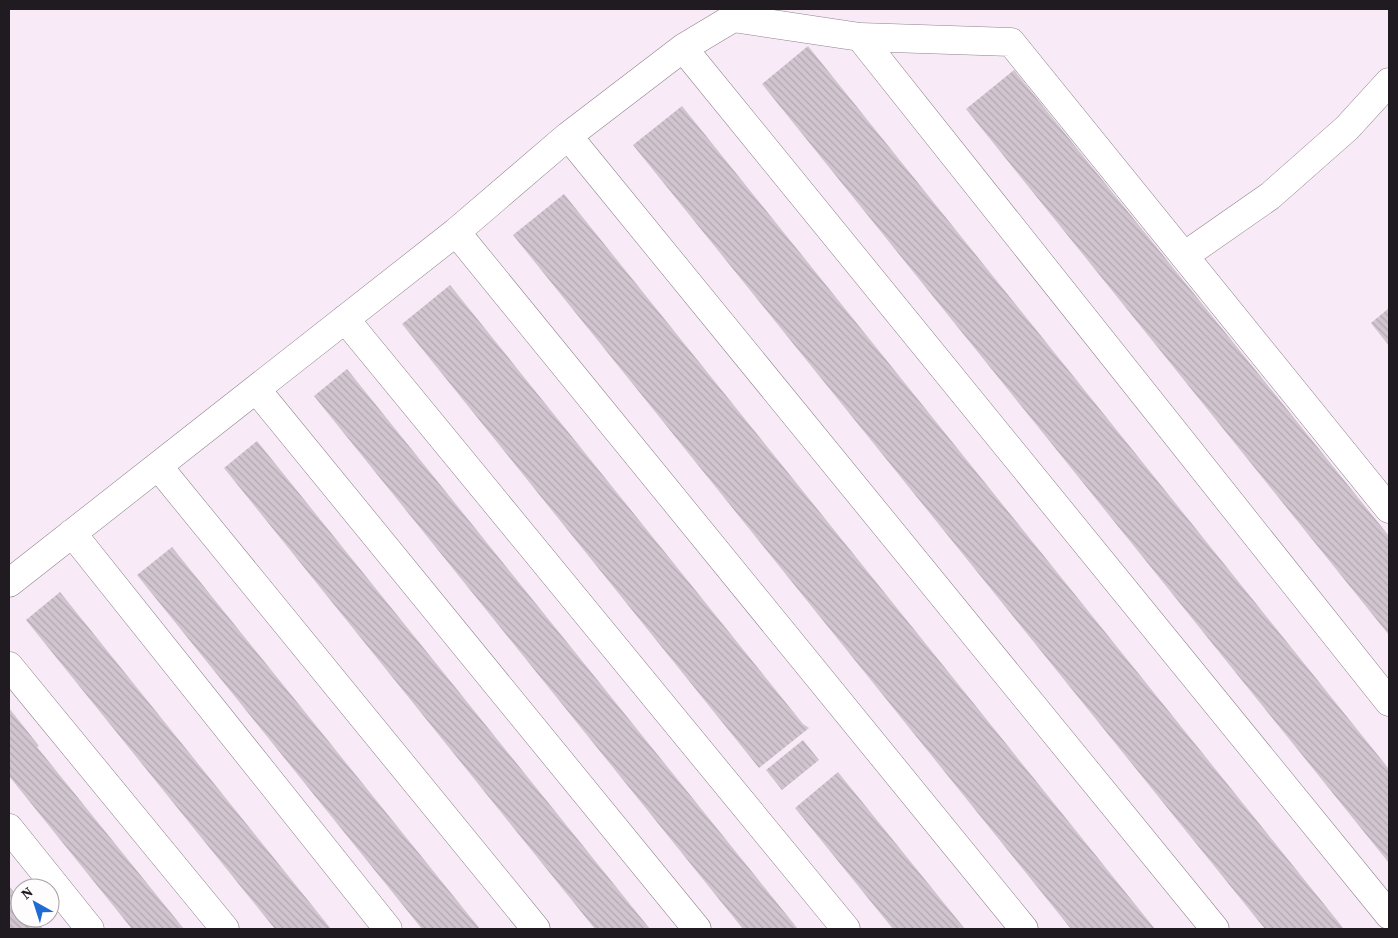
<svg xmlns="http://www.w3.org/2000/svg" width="1398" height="938" viewBox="0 0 1398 938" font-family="'Source Serif 4',serif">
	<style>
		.building { fill: url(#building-back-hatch) }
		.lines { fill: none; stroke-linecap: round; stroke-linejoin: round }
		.minor-casing { stroke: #8d828c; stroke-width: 29 }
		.minor { stroke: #fff; stroke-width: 28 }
	</style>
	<defs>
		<pattern id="building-back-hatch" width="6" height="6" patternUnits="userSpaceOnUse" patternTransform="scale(1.25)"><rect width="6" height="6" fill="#d1c5d0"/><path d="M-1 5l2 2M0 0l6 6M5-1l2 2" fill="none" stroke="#b3a9b2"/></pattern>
	</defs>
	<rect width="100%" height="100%" fill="#f8ebf7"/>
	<path class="building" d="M 808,46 L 1389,769 L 1389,863 L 762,84 Z
		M 1014,70 L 1389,536 L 1389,635 L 966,109 Z
		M 682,106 L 1344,929 L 1265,929 L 633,145 Z
		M 564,194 L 1155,929 L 1071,929 L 513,235 Z
		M 450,285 L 803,724 L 809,728 L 759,768 L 402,324 Z
		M 1389,308 L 1389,346 L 1371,323 Z
		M 347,369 L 798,929 L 743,929 L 314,396 Z
		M 257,441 L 650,929 L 595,929 L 224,468 Z
		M 172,547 L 480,929 L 422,929 L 137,575 Z
		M 60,592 L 331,929 L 275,929 L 26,620 Z
		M 9,708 L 39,746 L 37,747 L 184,929 L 132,929 L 9,776 Z
		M 803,740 L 819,760 L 782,790 L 766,770 Z
		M 838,772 L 965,929 L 893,929 L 795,808 Z
		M 9,886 L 20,900 L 20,918 L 34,918 L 43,929 L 9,929 Z"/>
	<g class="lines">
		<g class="minor-casing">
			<path id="minor" d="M 860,37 L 733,18 L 683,48 L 1389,915
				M 683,48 L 568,136 L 1215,929
				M 568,136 L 456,232 L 1024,929
				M 1184,256 L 1270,196 L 1347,128 L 1389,82
				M 345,319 L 846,929
				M 256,389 L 697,929
				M 158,466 L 536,929
				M 1389,509 L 1011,42 L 860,37 L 1389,702
				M 72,533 L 388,929
				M 9,583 L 456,232
				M 9,666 L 225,929
				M 9,828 L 90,929"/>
		</g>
		<use href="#minor" class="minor"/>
	</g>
	<rect width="1398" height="938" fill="none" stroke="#201b20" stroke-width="20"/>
	<g transform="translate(35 903) rotate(321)"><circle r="24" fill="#fffcfe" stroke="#a6a2a5"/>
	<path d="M0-4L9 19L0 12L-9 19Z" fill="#1f6bd6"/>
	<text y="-8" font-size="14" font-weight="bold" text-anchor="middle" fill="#201b20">N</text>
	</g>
</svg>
